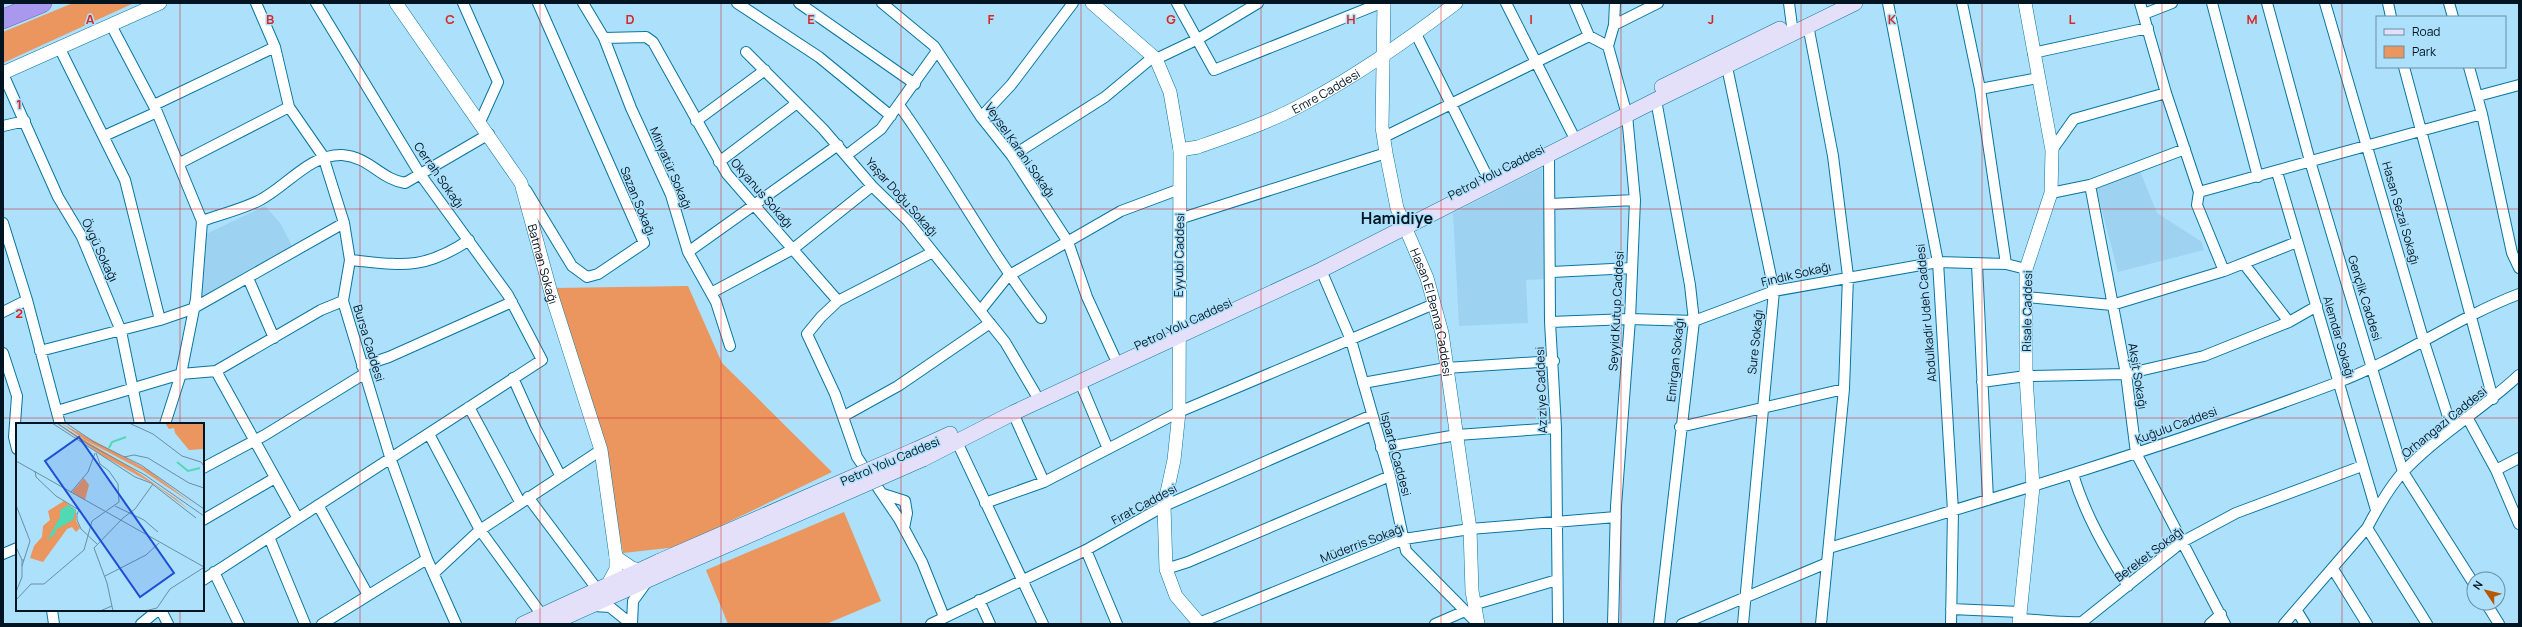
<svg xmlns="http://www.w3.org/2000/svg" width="2522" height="627" viewBox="0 0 2522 627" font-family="Manrope,sans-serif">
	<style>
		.built { fill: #9dd3f1 }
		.green { fill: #eb955f }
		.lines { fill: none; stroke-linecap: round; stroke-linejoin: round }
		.minor-casing { stroke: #0876a0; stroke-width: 12 }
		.tertiary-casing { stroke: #0876a0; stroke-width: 14 }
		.secondary-casing { stroke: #0876a0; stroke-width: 16 }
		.motorway-casing { stroke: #6e6aa6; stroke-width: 20 }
		.minor { stroke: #fff; stroke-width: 10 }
		.tertiary { stroke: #fff; stroke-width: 13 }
		.secondary { stroke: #e5e0fa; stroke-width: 15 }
		.motorway { stroke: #a998ee; stroke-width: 19 }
		.secondary-bridge-casing { stroke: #0876a0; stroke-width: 16; stroke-linecap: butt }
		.secondary-bridge { stroke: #e5e0fa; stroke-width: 15 }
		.grid { fill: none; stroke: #d62828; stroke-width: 1; stroke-opacity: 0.55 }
		.labels { text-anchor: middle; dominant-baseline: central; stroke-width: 3; stroke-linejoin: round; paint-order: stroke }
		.street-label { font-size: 12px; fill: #001521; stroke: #ade0fb }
		.district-label { font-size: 16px; font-weight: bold; fill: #001521; stroke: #ade0fb }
		.inset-river { fill: none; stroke: #51d8b4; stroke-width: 2 }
		.inset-road { fill: none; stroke: #688fa4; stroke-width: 1 }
		.view { fill: #1d4ed8; fill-opacity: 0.15; stroke: #1d4ed8; stroke-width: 2 }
		.inset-edge { fill: none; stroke: #001521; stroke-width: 2 }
		.grid-label { font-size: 13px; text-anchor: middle; font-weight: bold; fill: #d62828; stroke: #ade0fb; stroke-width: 3; stroke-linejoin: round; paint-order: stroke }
	</style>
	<rect width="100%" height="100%" fill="#ade0fb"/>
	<path class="built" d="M 1542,168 L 1546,279 L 1526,280 L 1528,323 L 1459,326 L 1453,213 Z
		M 2140,171 L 2157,213 L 2202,242 L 2204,250 L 2118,272 L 2096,188 Z
		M 265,206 L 281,224 L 292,246 L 202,298 L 206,234 Z"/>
	<path class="green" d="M 73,3 L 134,3 L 3,63 L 3,32 Z
		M 688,286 L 722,363 L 832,472 L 677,547 L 623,553 L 601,430 L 554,288 Z
		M 844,512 L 881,601 L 826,624 L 728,624 L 706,570 Z"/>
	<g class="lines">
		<g class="minor-casing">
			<path id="minor" d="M 256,3 L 275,47 L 289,107 L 323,156 L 344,223 L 350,260 L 343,301 L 391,460 L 427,559 L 456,624
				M 463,3 L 498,82 L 480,122
				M 583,3 L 604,38 L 631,108 L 671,195 L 688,252 L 716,302 L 730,346
				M 737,3 L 819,57 L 891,116
				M 799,3 L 915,84
				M 882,3 L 934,46 L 981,117 L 1012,156 L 1068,242 L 1087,297 L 1114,356
				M 1177,3 L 1214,70 L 1381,3
				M 1506,3 L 1572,133
				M 1575,3 L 1589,36
				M 1789,3 L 1793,34
				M 1888,3 L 1938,262 L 1953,511 L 1951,624
				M 1962,3 L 1980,89 L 2006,264
				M 2140,3 L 2166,93 L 2199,192 L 2197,205 L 2224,271
				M 2212,3 L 2258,177
				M 2267,3 L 2310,161 L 2403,472 L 2474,584
				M 2325,3 L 2424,342 L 2452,429
				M 2388,3 L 2391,17
				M 2449,3 L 2453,17
				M 2144,14 L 2172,3
				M 111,25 L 157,112 L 202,221 L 196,299 L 181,374 L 165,424
				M 1614,25 L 1658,3
				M 1416,34 L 1487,176
				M 604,38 L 646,37 L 653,42 L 727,174 L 838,301
				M 60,49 L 125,180 L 160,320
				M 746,52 L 823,129 L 872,186 L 908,221 L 1005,342 L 1035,393
				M 2033,53 L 2148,28
				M 1156,59 L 1198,39 L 1258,3
				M 1727,67 L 1774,291 L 1743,624
				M 2404,67 L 2493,399
				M 2469,67 L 2482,114 L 2512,253 L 2519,268
				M 3,74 L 58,197 L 82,237 L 121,331 L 140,424
				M 1980,89 L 2038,78
				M 2478,96 L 2519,85
				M 1656,100 L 1690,285 L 1694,321 L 1659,624
				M 154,105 L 275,47
				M 899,105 C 949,175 989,250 1041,318
				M 981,117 L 1011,85 L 1073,3
				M 696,121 L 765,70
				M 3,126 L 25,121
				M 104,136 L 157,112
				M 1384,137 L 1589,36 L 1608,46
				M 2052,150 L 2074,119 L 2166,93
				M 847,155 L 881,129 L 937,51
				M 1012,156 L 1105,97 L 1153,57
				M 1549,156 L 1550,322 L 1556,428 L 1558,624
				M 719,162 L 797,103
				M 180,163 L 289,107
				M 2277,172 L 2376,510
				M 2090,185 L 2126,374 L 2136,453 L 2225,624
				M 526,190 L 572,266 L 587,277 L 598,274 L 644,243 L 538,3
				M 2199,192 L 2482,114
				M 2051,193 L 2090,185 L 2185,149
				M 1550,204 L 1635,200
				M 1179,219 L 1386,153
				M 202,221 C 221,214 243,209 260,200 C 287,186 310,154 342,155 C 370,157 380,179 405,183 L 489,134
				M 3,223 L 27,300 L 60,424
				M 688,252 L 838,145
				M 933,252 L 838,301 L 821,317 L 807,334 L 835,394 L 857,457 L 899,519 L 922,562 L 944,617
				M 350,260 C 401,265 423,271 469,240
				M 1977,264 L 1988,500
				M 2244,264 L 2289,322
				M 1321,270 L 1351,340 L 1390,476 L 1406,551 L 1478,624
				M 1552,272 L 1632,268
				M 248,278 L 274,338
				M 711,293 L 793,249 L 872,186
				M 2026,297 L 2112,305 L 2224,271 L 2297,242
				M 980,311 L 1008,276 L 1121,211 L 1180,189
				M 3,312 L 27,300
				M 1550,322 L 1630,319 L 1694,321 L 1774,291 L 1938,262 L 2006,264 L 2026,269
				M 40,351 L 160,320 L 192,309 L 344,223
				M 3,353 L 17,396 L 14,437 L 17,449
				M 362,366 L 389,357 L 512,302
				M 216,371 L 297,517
				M 513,378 L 536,429 L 560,475
				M 1080,382 L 1108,449
				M 1982,382 L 2026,376 L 2126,374 L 2204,356 L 2289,322 L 2317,306
				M 1363,383 L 1446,368 L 1554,361
				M 469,407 L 520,502
				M 57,411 L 181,374 L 216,371 L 321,310 L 343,301
				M 1013,413 L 1044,482
				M 844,416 L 898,386 L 990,323
				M 2467,417 L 2496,470 L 2519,524
				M 1680,427 L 1844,389
				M 429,434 L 480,530 L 542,615
				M 957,442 L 1043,624
				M 1381,448 L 1457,435 L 1556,428
				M 203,468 L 265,435 L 364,374
				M 2496,470 L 2519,458
				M 2073,474 C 2085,515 2106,550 2128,586
				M 883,494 L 905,501 L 907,513 L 904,528
				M 528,497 L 597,589
				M 985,503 L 1044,482 L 1179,412 L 1434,304
				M 318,505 L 368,595
				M 203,520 L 275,478
				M 2367,528 L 2427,624
				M 269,537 L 305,624
				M 1829,548 C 1999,497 2169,446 2336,383 C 2400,359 2456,318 2519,294
				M 1086,550 L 1117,624
				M 3,554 L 17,548
				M 1166,569 L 1188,562 L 1390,476
				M 2333,569 L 2367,624
				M 214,572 L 239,624
				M 434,573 L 480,530 L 601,450
				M 203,580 L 542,360 L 508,295 L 420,174 L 316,3
				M 979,600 L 990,624
				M 2486,603 L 2499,624
				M 1476,604 L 1557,580
				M 594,606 L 610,607 L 631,624
				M 1951,609 L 2020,612
				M 52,610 L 54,624
				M 161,610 L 168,624
				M 2297,611 L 2305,624
				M 2019,619 C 2041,620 2061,623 2082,622 L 2182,542 L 2236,513 L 2362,466
				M 1199,623 L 1404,539 L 1470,529 L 1616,517
				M 141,624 L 158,610
				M 322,624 L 427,559
				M 632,624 L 633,601 L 646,583
				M 931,624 L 1086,550 L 1164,506 L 1372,415
				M 1435,624 L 1465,611
				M 1613,624 L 1616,506 L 1630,319 L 1635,200 L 1627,115 L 1608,46 L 1614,25 L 1615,3
				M 1682,624 L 1827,563 L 1844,389 L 1848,276 L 1833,156 L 1808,25
				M 1821,624 L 1827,563
				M 2210,624 L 2221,614
				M 2284,624 L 2367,528 C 2377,509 2389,487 2404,471 C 2438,435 2483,409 2519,375"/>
		</g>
		<g class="tertiary-casing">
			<g id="tertiary">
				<path id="s1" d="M 396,3 L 521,183 L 551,293 L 601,450 L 616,557 L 616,569 L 608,584"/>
				<path d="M 1092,3 L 1156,59 L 1170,92 L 1180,150 L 1179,412 L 1174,460 L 1164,506 L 1166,569 L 1176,596 L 1200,624"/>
				<path id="s2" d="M 1384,3 L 1382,127 L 1386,153 L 1397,208 L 1427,278 L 1442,333 L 1470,529 L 1472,591 L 1478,624"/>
				<path d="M 3,73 L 160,3"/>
				<path id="s3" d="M 1180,150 L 1198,147 C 1235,134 1273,121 1307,102 C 1359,74 1409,39 1456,3"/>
				<path d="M 616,557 L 632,568 L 640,570"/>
				<path d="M 2019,624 L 2033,487 L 2026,376 L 2026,269 L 2051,193 L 2052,150 L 2025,3"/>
			</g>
		</g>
		<g class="secondary-casing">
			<path id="secondary" d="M 1662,87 L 1780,29
				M 915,450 L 950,434
				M 923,459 L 1013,413 L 1321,270 L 1656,100 L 1855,3
				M 523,624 L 660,561
				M 550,624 L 670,570"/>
		</g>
		<g class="motorway-casing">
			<path id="motorway" d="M 3,19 L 42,3"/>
		</g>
		<use href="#minor" class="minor"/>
		<use href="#tertiary" class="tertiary"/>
		<use href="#secondary" class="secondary"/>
		<use href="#motorway" class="motorway"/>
		<g class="secondary-bridge-casing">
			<path id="secondary-bridge" d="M 660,561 L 915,450
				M 670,570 L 923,459"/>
		</g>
		<use href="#secondary-bridge" class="secondary-bridge"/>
	</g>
	<path class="grid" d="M 180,3 L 180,424M 360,3 L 360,624M 540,3 L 540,624M 721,3 L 721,624M 901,3 L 901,624M 1081,3 L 1081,624M 1261,3 L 1261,624M 1441,3 L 1441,624M 1621,3 L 1621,624M 1801,3 L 1801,624M 1982,3 L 1982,624M 2162,3 L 2162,624M 2342,3 L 2342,624M 3,209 L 2519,209M 3,418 L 2519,418M 180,610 L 180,624"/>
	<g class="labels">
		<g class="street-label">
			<text stroke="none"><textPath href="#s3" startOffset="158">Emre Caddesi</textPath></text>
			<text transform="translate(1020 150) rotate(55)">Veysel Karani Sokağı</text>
			<text transform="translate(671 168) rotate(67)">Minyatür Sokağı</text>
			<text transform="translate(1496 172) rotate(-27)">Petrol Yolu Caddesi</text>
			<text transform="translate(439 175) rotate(55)">Cerrah Sokağı</text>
			<text transform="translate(762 193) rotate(49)">Okyanus Sokağı</text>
			<text transform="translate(902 197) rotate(48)">Yaşar Doğu Sokağı</text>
			<text transform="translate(638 201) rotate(68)">Sazan Sokağı</text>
			<text transform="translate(2401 213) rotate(74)">Hasan Sezai Sokağı</text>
			<text transform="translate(100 250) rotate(65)">Övgü Sokağı</text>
			<text transform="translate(1179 255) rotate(-89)">Eyyubi Caddesi</text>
			<text stroke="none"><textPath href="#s1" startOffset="303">Batman Sokağı</textPath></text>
			<text transform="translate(1796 274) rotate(-13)">Fındık Sokağı</text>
			<text transform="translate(2365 298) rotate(73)">Gençlik Caddesi</text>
			<text transform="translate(1616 311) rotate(-87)">Seyyid Kutup Caddesi</text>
			<text transform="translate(2027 311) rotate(-89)">Risale Caddesi</text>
			<text stroke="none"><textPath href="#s2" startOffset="317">Hasan El Benna Caddesi</textPath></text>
			<text transform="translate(1926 313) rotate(-95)">Abdulkadir Udeh Caddesi</text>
			<text transform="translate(1183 324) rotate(-25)">Petrol Yolu Caddesi</text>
			<text transform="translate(2339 337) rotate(74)">Alemdar Sokağı</text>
			<text transform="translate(1755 342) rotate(-84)">Sure Sokağı</text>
			<text transform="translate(369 343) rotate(73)">Bursa Caddesi</text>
			<text transform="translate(1675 360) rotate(-84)">Emirgan Sokağı</text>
			<text transform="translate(2138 376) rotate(81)">Akşit Sokağı</text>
			<text transform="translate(1541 390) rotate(-92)">Aziziye Caddesi</text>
			<text transform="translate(2444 422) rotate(-39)">Orhangazi Caddesi</text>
			<text transform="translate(2176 425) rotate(-20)">Kuğulu Caddesi</text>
			<text transform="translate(1396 454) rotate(75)">Isparta Caddesi</text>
			<text transform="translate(890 461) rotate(-23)">Petrol Yolu Caddesi</text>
			<text transform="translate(1144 504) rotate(-28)">Fırat Caddesi</text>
			<text transform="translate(1362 543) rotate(-21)">Müderris Sokağı</text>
			<text transform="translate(2149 554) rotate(-37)">Bereket Sokağı</text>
		</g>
		<g class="district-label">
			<text x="1397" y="218">Hamidiye</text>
		</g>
	</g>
	<g transform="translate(16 423)">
		<rect width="188" height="188" fill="#ade0fb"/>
		<path d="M 40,0 L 114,44 L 159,75 L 172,86 L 139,62 L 87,33 ZM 45,0 L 132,47 L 177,81 L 126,47 L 69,17 ZM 68,55 L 73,62 L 69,77 L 56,69 ZM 48,78 L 60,87 L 60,98 L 64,105 L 60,109 L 56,104 L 51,106 L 27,139 L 14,135 L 18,123 L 26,114 L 27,103 L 34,97 L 32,88 Z" fill="#eb955f"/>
		<path d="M 149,0 L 188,0 L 188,26 L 173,27 L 159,10 L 158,5 L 153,6 Z" fill="#eb955f"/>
		<path d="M 52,82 L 60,87 L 57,97 L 39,107 L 40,110 L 31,117 L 44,94 L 44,87 Z" fill="#51d8b4"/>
		<path class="inset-river" d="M 93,25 L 96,19 L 110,14M 161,39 L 172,48 L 184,45"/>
		<path class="inset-road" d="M 36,0 L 119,54 L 135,60 L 180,95M 41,0 L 72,21 L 129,52 L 188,93M 50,0 L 78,19 L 125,42 L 188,86M 113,0 L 137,11 L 166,33 L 185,39 L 188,43M 108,34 L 118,32 L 132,35 L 173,60 L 188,65M 0,38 L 188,144M 19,48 L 20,54 L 40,73 L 63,87 L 61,91M 55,69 L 72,49 L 79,30M 0,82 L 14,118 L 6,143M 99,83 L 128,97 L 142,109M 61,90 L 61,97 L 65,106 L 81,121M 0,124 L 6,137M 89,153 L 130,132 L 143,120M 0,169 L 6,154 L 6,137 L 8,137M 0,177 L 15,161 L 28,161 L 68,127 L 76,98 L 103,79 L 102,61 L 93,48 L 84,41 L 80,30M 84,188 L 96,183M 97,188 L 91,160 L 78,125 L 107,95 L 119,86 L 137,61M 129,188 L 141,185 L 154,166 L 187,145"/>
		<path class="view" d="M 63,14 L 158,150 L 124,174 L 29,38 Z"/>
		<rect width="188" height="188" class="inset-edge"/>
	</g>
	<g class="grid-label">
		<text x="90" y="24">A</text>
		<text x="270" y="24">B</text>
		<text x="450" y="24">C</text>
		<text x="630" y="24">D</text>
		<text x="811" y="24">E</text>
		<text x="991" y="24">F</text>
		<text x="1171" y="24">G</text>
		<text x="1351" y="24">H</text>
		<text x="1531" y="24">I</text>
		<text x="1711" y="24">J</text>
		<text x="1892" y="24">K</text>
		<text x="2072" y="24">L</text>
		<text x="2252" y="24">M</text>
		<text x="19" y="109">1</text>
		<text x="19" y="318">2</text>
	</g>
	<rect width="2522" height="627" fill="none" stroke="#001521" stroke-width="8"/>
	<rect x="2376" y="16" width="130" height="52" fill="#ade0fb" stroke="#688fa4"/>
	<rect x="2384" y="29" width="20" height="6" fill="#e5e0fa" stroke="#688fa4"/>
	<text x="2412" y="36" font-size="12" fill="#001521">Road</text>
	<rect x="2384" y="46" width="20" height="12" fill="#eb955f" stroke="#688fa4"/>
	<text x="2412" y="56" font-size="12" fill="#001521">Park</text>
	<g transform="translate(2486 591) rotate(305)"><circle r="19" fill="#ade0fb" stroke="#688fa4"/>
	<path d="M0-3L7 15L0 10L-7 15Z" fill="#b65803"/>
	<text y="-6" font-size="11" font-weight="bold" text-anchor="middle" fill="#001521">N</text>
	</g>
</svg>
